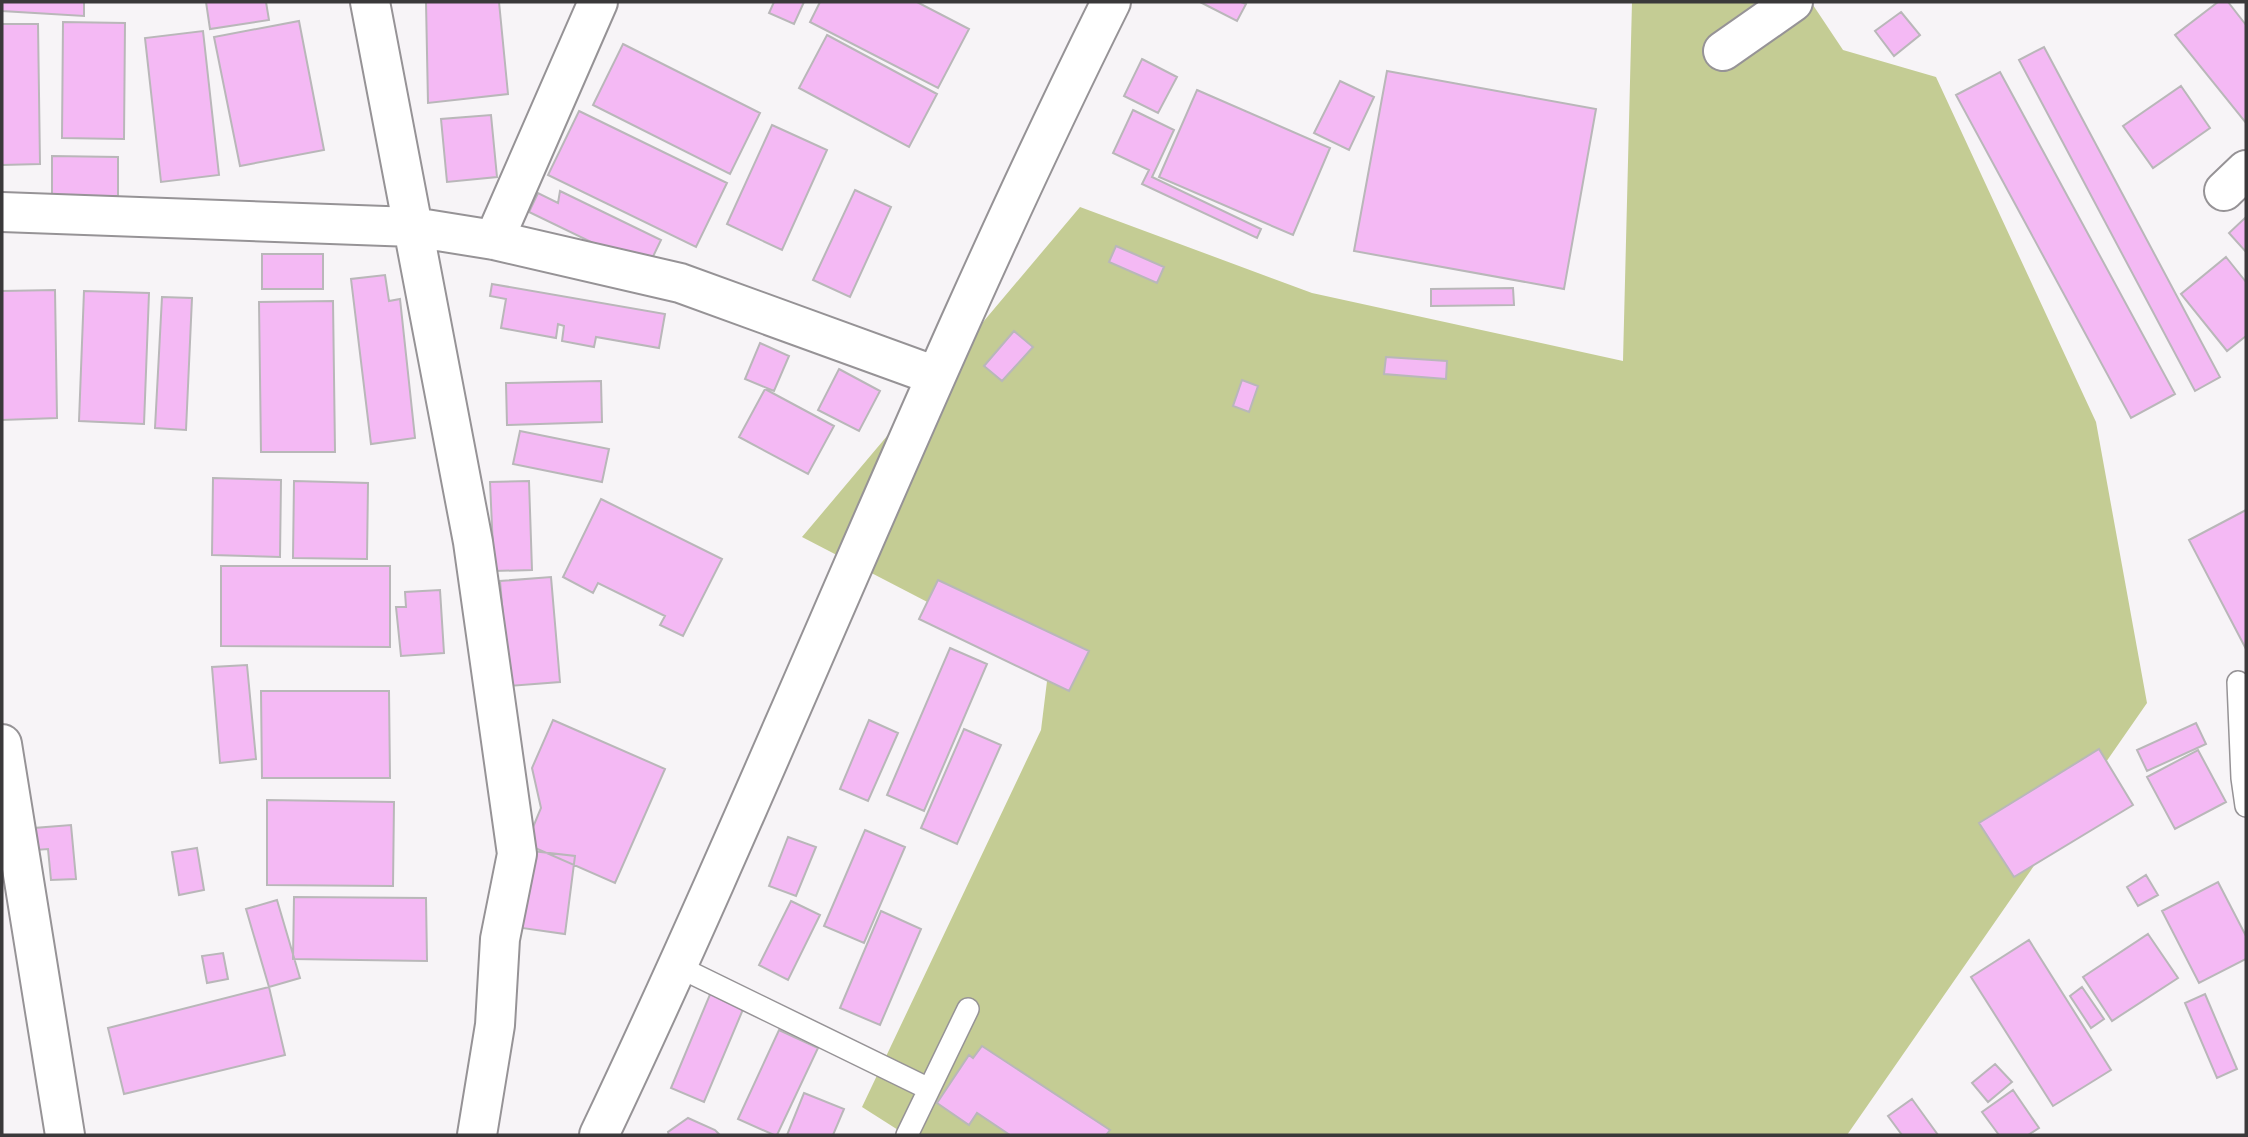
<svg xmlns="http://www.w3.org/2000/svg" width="2248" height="1137" viewBox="0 0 2248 1137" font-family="'PT Sans Narrow',sans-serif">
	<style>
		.green { fill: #c4cc94 }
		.building { fill: #f4b9f4; stroke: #b9b7b9; stroke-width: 2 }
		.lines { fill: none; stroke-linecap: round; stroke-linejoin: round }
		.service-casing { stroke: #969396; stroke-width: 24 }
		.minor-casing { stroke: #969396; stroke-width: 42 }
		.service { stroke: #fff; stroke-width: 21 }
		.minor { stroke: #fff; stroke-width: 38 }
	</style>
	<rect width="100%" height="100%" fill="#f7f4f7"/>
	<path class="green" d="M 1632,2 L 1811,2 L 1843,50 L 1936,77 L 2096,422 L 2147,703 L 1847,1135 L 906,1135 L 862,1107 L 1041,730 L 1049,665 L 802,537 L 1080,207 L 1312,293 L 1623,361 Z"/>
	<path class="building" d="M 2,2 L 84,2 L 84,16 L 2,11 Z
		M 206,2 L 266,2 L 269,20 L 210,29 Z
		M 426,2 L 499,2 L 508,94 L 428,103 Z
		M 774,2 L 804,2 L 794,24 L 769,13 Z
		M 820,2 L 917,2 L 969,29 L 938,88 L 810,22 Z
		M 1200,2 L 1241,2 L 1246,4 L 1237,21 Z
		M 2218,2 L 2228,2 L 2246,25 L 2246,123 L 2175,35 Z
		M 1901,12 L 1920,35 L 1894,56 L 1875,31 Z
		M 299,21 L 324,150 L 240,166 L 214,37 Z
		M 63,22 L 125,23 L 124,139 L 62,138 Z
		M 2,24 L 38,24 L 40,164 L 2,165 Z
		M 203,31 L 219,175 L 161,182 L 145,38 Z
		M 827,35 L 937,94 L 909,147 L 799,88 Z
		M 623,44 L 760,113 L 730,174 L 593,105 Z
		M 2044,47 L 2220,377 L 2195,391 L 2019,60 Z
		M 1142,59 L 1177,77 L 1158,113 L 1124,96 Z
		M 1387,71 L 1596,109 L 1564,289 L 1354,251 Z
		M 2000,72 L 2175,394 L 2131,418 L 1956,95 Z
		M 1340,81 L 1374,97 L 1349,150 L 1314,133 Z
		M 2181,86 L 2210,128 L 2153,168 L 2123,126 Z
		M 1197,90 L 1330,148 L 1293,235 L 1159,177 Z
		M 1133,110 L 1174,130 L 1152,177 L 1261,229 L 1257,238 L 1142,184 L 1149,170 L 1113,153 Z
		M 579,111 L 727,183 L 696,247 L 548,175 Z
		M 491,115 L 497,177 L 447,182 L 441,119 Z
		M 772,125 L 827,150 L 782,250 L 727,224 Z
		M 52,156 L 118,157 L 118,196 L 52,196 Z
		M 855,190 L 891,207 L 850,297 L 813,280 Z
		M 560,191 L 661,240 L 647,269 L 529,212 L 538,193 L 558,203 Z
		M 2246,217 L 2246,252 L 2229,233 Z
		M 1116,246 L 1164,267 L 1157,283 L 1109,262 Z
		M 262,254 L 323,254 L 323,289 L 262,289 Z
		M 2226,257 L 2246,282 L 2246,336 L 2227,351 L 2181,294 Z
		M 385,275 L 389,301 L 400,299 L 415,438 L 371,444 L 351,279 Z
		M 492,284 L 665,314 L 659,348 L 596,337 L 594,347 L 562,341 L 564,326 L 558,324 L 556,338 L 501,328 L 506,299 L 490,296 Z
		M 1513,288 L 1514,305 L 1431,306 L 1431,289 Z
		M 55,290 L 57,418 L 2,420 L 2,291 Z
		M 84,291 L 149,293 L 144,424 L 79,421 Z
		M 162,297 L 192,298 L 186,430 L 155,428 Z
		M 333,301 L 335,452 L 261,452 L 259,302 Z
		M 1014,331 L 1033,347 L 1002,381 L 984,366 Z
		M 760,343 L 789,356 L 774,391 L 745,379 Z
		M 1386,357 L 1447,361 L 1446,379 L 1384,374 Z
		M 839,369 L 880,391 L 859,431 L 818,410 Z
		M 1242,380 L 1258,386 L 1249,412 L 1233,406 Z
		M 601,381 L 602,422 L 507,425 L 506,383 Z
		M 765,389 L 834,426 L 808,474 L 739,437 Z
		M 520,431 L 609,449 L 602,482 L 513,464 Z
		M 213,478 L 281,480 L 280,557 L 212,555 Z
		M 294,481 L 368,483 L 367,559 L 293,558 Z
		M 529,481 L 532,570 L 494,571 L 490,482 Z
		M 601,499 L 722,559 L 683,636 L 660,625 L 665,616 L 598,583 L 593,593 L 563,577 Z
		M 2246,510 L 2246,649 L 2189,540 Z
		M 221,566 L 390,566 L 390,647 L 221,646 Z
		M 551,577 L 560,682 L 509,686 L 500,581 Z
		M 938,580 L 1089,651 L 1069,691 L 919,619 Z
		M 440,590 L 444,653 L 401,656 L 396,607 L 406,607 L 405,592 Z
		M 950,648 L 987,664 L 924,811 L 887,795 Z
		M 247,665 L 256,759 L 220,763 L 212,667 Z
		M 261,691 L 389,691 L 390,778 L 262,778 Z
		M 553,720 L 665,769 L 615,883 L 526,844 L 541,808 L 532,768 Z
		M 869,720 L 898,733 L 868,801 L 840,789 Z
		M 2196,723 L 2206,744 L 2147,771 L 2137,750 Z
		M 964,729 L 1001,745 L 957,844 L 921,828 Z
		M 2099,749 L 2133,805 L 2014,877 L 1979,823 Z
		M 2198,750 L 2226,802 L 2175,829 L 2147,777 Z
		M 267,800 L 394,802 L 393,886 L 267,885 Z
		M 71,825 L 76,879 L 51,880 L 48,849 L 36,850 L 34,828 Z
		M 865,830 L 905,847 L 864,943 L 824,926 Z
		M 788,837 L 816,847 L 796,896 L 769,886 Z
		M 197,848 L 204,890 L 179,895 L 172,852 Z
		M 532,851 L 575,856 L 565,934 L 522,928 Z
		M 2146,875 L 2158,895 L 2138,906 L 2127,887 Z
		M 2218,882 L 2246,936 L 2246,959 L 2199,983 L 2162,911 Z
		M 294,897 L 426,898 L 427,961 L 293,959 Z
		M 277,900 L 300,978 L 269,987 L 246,909 Z
		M 791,901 L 820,915 L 788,980 L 759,965 Z
		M 881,911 L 921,929 L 880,1025 L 840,1008 Z
		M 2148,934 L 2178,978 L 2112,1021 L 2083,977 Z
		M 2029,940 L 2111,1070 L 2053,1106 L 1971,977 Z
		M 223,953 L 228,979 L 207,983 L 202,956 Z
		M 269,987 L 285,1055 L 124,1094 L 108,1028 Z
		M 2082,987 L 2104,1019 L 2091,1028 L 2070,996 Z
		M 711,992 L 744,1007 L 704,1102 L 671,1088 Z
		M 2205,994 L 2237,1069 L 2217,1078 L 2185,1003 Z
		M 779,1030 L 818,1048 L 777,1135 L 774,1135 L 738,1119 Z
		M 982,1046 L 1110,1130 L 1106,1135 L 1010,1135 L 977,1113 L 969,1125 L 937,1103 L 969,1055 L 973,1058 Z
		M 1995,1064 L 2012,1082 L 1988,1102 L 1972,1083 Z
		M 2013,1090 L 2039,1128 L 2028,1135 L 1999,1135 L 1982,1112 Z
		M 804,1093 L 844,1109 L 833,1135 L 787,1135 Z
		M 1912,1099 L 1938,1135 L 1902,1135 L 1888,1116 Z
		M 688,1118 L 715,1130 L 720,1135 L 669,1135 L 668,1132 Z"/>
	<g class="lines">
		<g class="service-casing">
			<path id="service" d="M 2238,682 L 2242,778 L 2246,806
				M 679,967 L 929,1089
				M 907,1135 L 968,1009"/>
		</g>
		<g class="minor-casing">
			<path id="minor" d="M 370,2 L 473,542 L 517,854 L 500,939 L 495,1025 L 477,1135
				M 1723,51 L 1793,2
				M 2224,191 L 2246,170
				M 2,212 L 413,227 L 494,240 L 680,283 L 936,376
				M 494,240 L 598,2
				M 2,744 L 65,1135
				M 599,1135 C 777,761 926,373 1111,2"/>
		</g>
		<use href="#service" class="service"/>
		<use href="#minor" class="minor"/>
	</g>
	<rect width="2248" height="1137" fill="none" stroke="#3a393a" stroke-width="7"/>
</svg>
